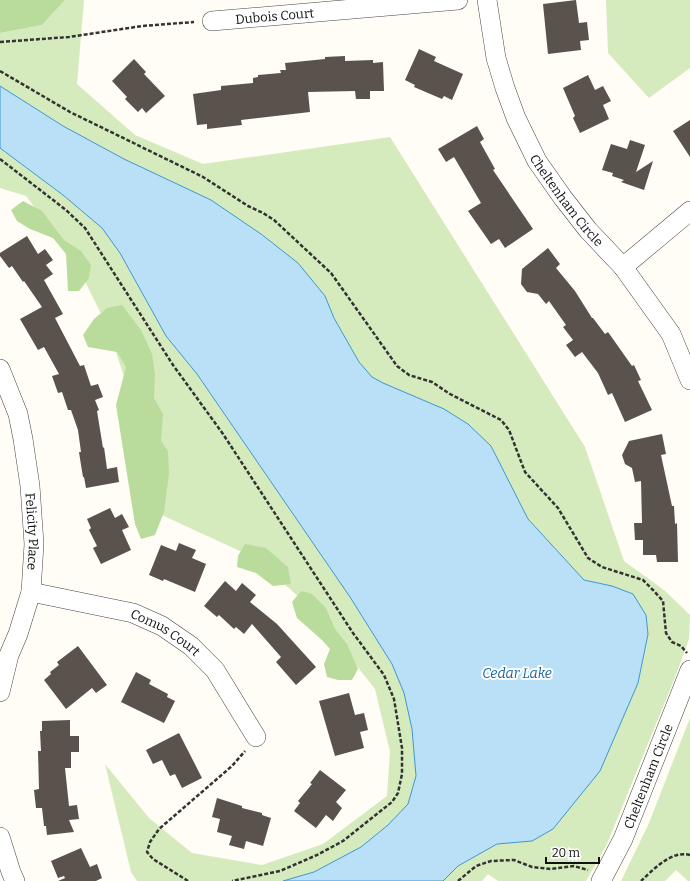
<svg xmlns="http://www.w3.org/2000/svg" width="690" height="881" viewBox="0 0 690 881" font-family="Bitter,serif">
	<style>
		.green { fill: #d5ebbd }
		.forest { fill: #b9dc9c }
		.water { fill: #b9e0f7; stroke: #3f96cf }
		.building { fill: #5a524d }
		.lines { fill: none; stroke-linecap: round; stroke-linejoin: round }
		.minor-casing { stroke: #444; stroke-width: 20 }
		.path { stroke: #333; stroke-width: 2.5; stroke-dasharray: 4 2; stroke-linecap: butt }
		.minor { stroke: #fff; stroke-width: 19 }
		.labels { text-anchor: middle; dominant-baseline: central; stroke-width: 4; stroke-linejoin: round; paint-order: stroke }
		.street-label { font-size: 13px; fill: #111; stroke: #fff }
		.water-label { font-size: 14px; font-style: italic; fill: #1768a6; stroke: #fff }
	</style>
	<rect width="100%" height="100%" fill="#fffdf5"/>
	<path class="green" d="M 65,0 L 84,0 L 77,84 L 135,135 L 203,164 L 390,137 L 585,447 L 624,561 L 664,590 L 690,615 L 689,639 L 674,680 L 607,844 L 586,881 L 498,881 L 488,874 L 482,881 L 443,881 L 458,866 L 497,844 L 532,841 L 638,683 L 648,634 L 646,615 L 612,586 L 584,580 L 528,519 L 491,446 L 372,377 L 359,362 L 334,318 L 325,296 L 298,263 L 261,234 L 211,200 L 124,159 L 63,126 L 0,86 L 0,33 L 42,25 Z
		M 606,0 L 690,0 L 690,68 L 649,98 L 608,53 Z
		M 0,148 L 63,195 L 102,228 L 120,253 L 166,336 L 197,374 L 350,597 L 392,664 L 404,693 L 412,729 L 416,776 L 408,804 L 388,825 L 361,847 L 314,872 L 283,881 L 137,881 L 131,872 L 105,764 L 149,818 L 192,853 L 262,865 L 323,844 L 387,796 L 390,752 L 375,689 L 310,607 L 255,558 L 153,511 L 136,413 L 108,328 L 74,259 L 26,196 L 0,188 Z
		M 690,718 L 690,881 L 688,881 L 676,870 L 665,881 L 621,881 L 649,823 Z"/>
	<path class="forest" d="M 0,0 L 65,0 L 42,25 L 0,33 Z
		M 23,201 L 42,211 L 64,240 L 81,251 L 91,265 L 89,278 L 79,291 L 68,291 L 66,254 L 53,238 L 30,229 L 17,221 L 11,210 Z
		M 122,305 L 141,330 L 152,354 L 155,375 L 154,398 L 163,414 L 161,441 L 168,451 L 169,473 L 164,512 L 155,535 L 141,539 L 135,524 L 116,405 L 126,367 L 117,352 L 88,347 L 83,335 L 94,319 L 107,308 Z
		M 245,544 L 266,548 L 288,567 L 291,584 L 273,586 L 256,573 L 237,567 L 238,556 Z
		M 301,591 L 312,594 L 326,608 L 335,629 L 347,644 L 358,669 L 352,680 L 338,680 L 327,677 L 324,664 L 330,649 L 322,640 L 297,618 L 292,602 Z"/>
	<path class="water" d="M 0,86 L 63,126 L 124,159 L 211,200 L 261,234 L 298,263 L 325,296 L 334,318 L 359,362 L 372,377 L 383,383 L 444,409 L 468,424 L 491,446 L 528,519 L 584,580 L 612,586 L 633,594 L 646,615 L 648,634 L 638,683 L 600,771 L 553,829 L 532,841 L 497,844 L 458,866 L 443,881 L 283,881 L 314,872 L 361,847 L 388,825 L 408,804 L 416,776 L 412,729 L 404,693 L 392,664 L 350,597 L 197,374 L 166,336 L 120,253 L 102,228 L 63,195 L 0,148 Z"/>
	<path class="building" d="M 576,0 L 579,23 L 587,22 L 589,40 L 580,41 L 581,50 L 548,54 L 543,4 Z
		M 419,49 L 436,57 L 434,61 L 463,74 L 452,100 L 444,96 L 442,99 L 414,87 L 415,85 L 405,80 Z
		M 345,56 L 345,61 L 373,60 L 373,63 L 383,62 L 384,91 L 370,91 L 370,99 L 356,99 L 355,91 L 308,92 L 310,112 L 241,120 L 242,125 L 207,129 L 207,124 L 197,125 L 193,94 L 221,90 L 221,86 L 253,83 L 253,78 L 258,77 L 258,75 L 281,73 L 280,70 L 286,70 L 285,63 L 325,59 L 325,57 Z
		M 134,59 L 146,72 L 144,74 L 165,96 L 146,113 L 142,108 L 138,112 L 125,99 L 127,97 L 112,81 Z
		M 588,75 L 595,90 L 603,86 L 611,101 L 603,105 L 609,119 L 580,133 L 573,118 L 575,116 L 563,88 Z
		M 690,120 L 690,157 L 673,131 Z
		M 477,126 L 484,139 L 480,142 L 495,169 L 493,170 L 533,229 L 505,248 L 499,239 L 491,244 L 468,211 L 481,203 L 454,157 L 446,162 L 438,149 Z
		M 630,140 L 645,145 L 636,172 L 653,161 L 644,190 L 621,182 L 624,180 L 612,176 L 613,173 L 602,170 L 611,144 L 627,149 Z
		M 27,236 L 38,254 L 45,249 L 53,260 L 46,265 L 53,274 L 44,280 L 63,314 L 55,318 L 80,366 L 84,365 L 91,386 L 98,384 L 103,397 L 95,400 L 99,410 L 97,411 L 103,448 L 104,447 L 107,469 L 117,467 L 119,482 L 86,488 L 84,477 L 83,477 L 81,465 L 79,452 L 81,452 L 78,430 L 71,410 L 68,410 L 62,392 L 58,393 L 52,376 L 59,374 L 44,347 L 38,350 L 20,319 L 42,307 L 24,281 L 23,282 L 12,266 L 9,268 L 0,256 L 0,253 Z
		M 548,248 L 560,264 L 556,268 L 575,291 L 592,318 L 593,318 L 605,334 L 608,332 L 632,366 L 634,365 L 641,380 L 638,381 L 652,410 L 625,422 L 612,393 L 608,395 L 598,373 L 582,352 L 575,357 L 566,345 L 573,340 L 563,327 L 566,325 L 549,301 L 546,304 L 538,294 L 527,292 L 521,284 L 522,269 Z
		M 662,434 L 666,454 L 661,455 L 672,506 L 674,506 L 675,524 L 677,523 L 678,562 L 657,562 L 656,555 L 643,555 L 643,540 L 635,540 L 634,523 L 642,523 L 641,481 L 635,482 L 632,468 L 625,464 L 622,455 L 629,441 Z
		M 110,508 L 115,518 L 122,514 L 129,527 L 122,530 L 131,550 L 101,564 L 93,548 L 97,546 L 89,530 L 91,528 L 87,519 Z
		M 179,543 L 196,550 L 192,558 L 206,564 L 195,592 L 164,579 L 163,581 L 149,575 L 161,545 L 176,551 Z
		M 225,581 L 236,591 L 242,583 L 256,595 L 250,602 L 277,624 L 316,667 L 296,685 L 276,662 L 281,657 L 252,624 L 244,634 L 236,627 L 234,629 L 219,615 L 217,617 L 204,606 Z
		M 78,646 L 107,685 L 96,693 L 92,688 L 66,709 L 44,680 L 51,674 L 50,672 L 59,665 L 57,662 Z
		M 136,672 L 151,680 L 149,684 L 168,694 L 167,697 L 175,701 L 164,723 L 121,702 Z
		M 349,693 L 355,715 L 364,713 L 368,730 L 360,732 L 364,748 L 335,756 L 319,701 Z
		M 70,720 L 70,736 L 79,736 L 79,752 L 71,752 L 71,768 L 65,768 L 69,806 L 77,805 L 79,819 L 69,820 L 74,832 L 47,835 L 46,826 L 44,826 L 42,808 L 36,808 L 34,790 L 39,789 L 38,751 L 41,751 L 40,731 L 42,731 L 42,721 Z
		M 179,733 L 202,778 L 182,788 L 175,774 L 170,776 L 162,760 L 153,764 L 146,750 Z
		M 320,770 L 346,790 L 336,802 L 342,808 L 333,821 L 326,815 L 316,828 L 294,811 L 300,803 L 298,801 L 312,784 L 310,783 Z
		M 217,798 L 242,806 L 242,808 L 262,813 L 262,815 L 271,818 L 263,846 L 246,841 L 244,849 L 229,845 L 232,836 L 217,832 L 220,819 L 212,817 Z
		M 81,848 L 90,867 L 97,864 L 102,878 L 96,881 L 58,881 L 65,878 L 64,876 L 58,878 L 51,861 Z"/>
	<g class="lines">
		<g class="minor-casing">
			<g id="minor">
				<path id="s1" d="M 487,0 L 496,58 L 505,88 L 516,118 L 537,161 L 563,198 L 588,230 L 623,267 L 671,334 L 690,380"/>
				<path id="s2" d="M 212,21 L 458,0"/>
				<path d="M 623,267 L 690,211"/>
				<path id="s3" d="M 0,369 L 18,414 L 23,439 L 30,486 L 34,544 L 31,592 L 18,634 L 9,655 L 0,692"/>
				<path id="s4" d="M 31,592 L 133,613 L 162,626 L 191,646 L 215,670 L 256,737"/>
				<path d="M 0,837 L 11,872 L 15,881"/>
				<path id="s5" d="M 601,881 L 623,839 L 690,670"/>
			</g>
		</g>
		<path class="path" d="M 0,42 L 69,37 L 142,26 L 194,22
			M 0,71 L 70,112 L 203,177 L 248,206 L 263,213 L 274,220 L 331,273 L 397,366 L 409,375 L 432,382 L 450,394 L 501,420 L 509,430 L 525,472 L 558,508 L 588,558 L 602,567 L 643,580 L 653,590 L 663,601 L 666,633 L 672,642 L 681,646 L 687,653
			M 0,159 L 66,210 L 85,228 L 173,365 L 223,434 L 353,633 L 384,675 L 394,699 L 402,748 L 402,774 L 398,793 L 392,802 L 343,841 L 317,855 L 280,871 L 232,881
			M 188,881 L 153,859 L 147,852 L 150,842 L 159,829 L 232,766 L 245,751
			M 458,881 L 476,866 L 491,861 L 514,860 L 532,867 L 551,869 L 574,866 L 588,870
			M 641,881 C 653,870 671,850 690,855"/>
		<use href="#minor" class="minor"/>
	</g>
	<g class="labels">
		<g class="street-label">
			<text stroke="none"><textPath href="#s2" startOffset="63">Dubois Court</textPath></text>
			<text stroke="none"><textPath href="#s1" startOffset="219">Cheltenham Circle</textPath></text>
			<text stroke="none"><textPath href="#s3" startOffset="167">Felicity Place</textPath></text>
			<text stroke="none"><textPath href="#s4" startOffset="142">Comus Court</textPath></text>
			<text stroke="none"><textPath href="#s5" startOffset="115">Cheltenham Circle</textPath></text>
		</g>
		<g class="water-label">
			<text x="517" y="673">Cedar Lake</text>
		</g>
	</g>
	<path d="M546 857v6h53v-6" fill="none" stroke="#111111" stroke-width="2"/>
	<text x="552" y="857" font-size="12" fill="#111111" stroke="#ffffff" stroke-width="3" paint-order="stroke">20 m</text>
</svg>
